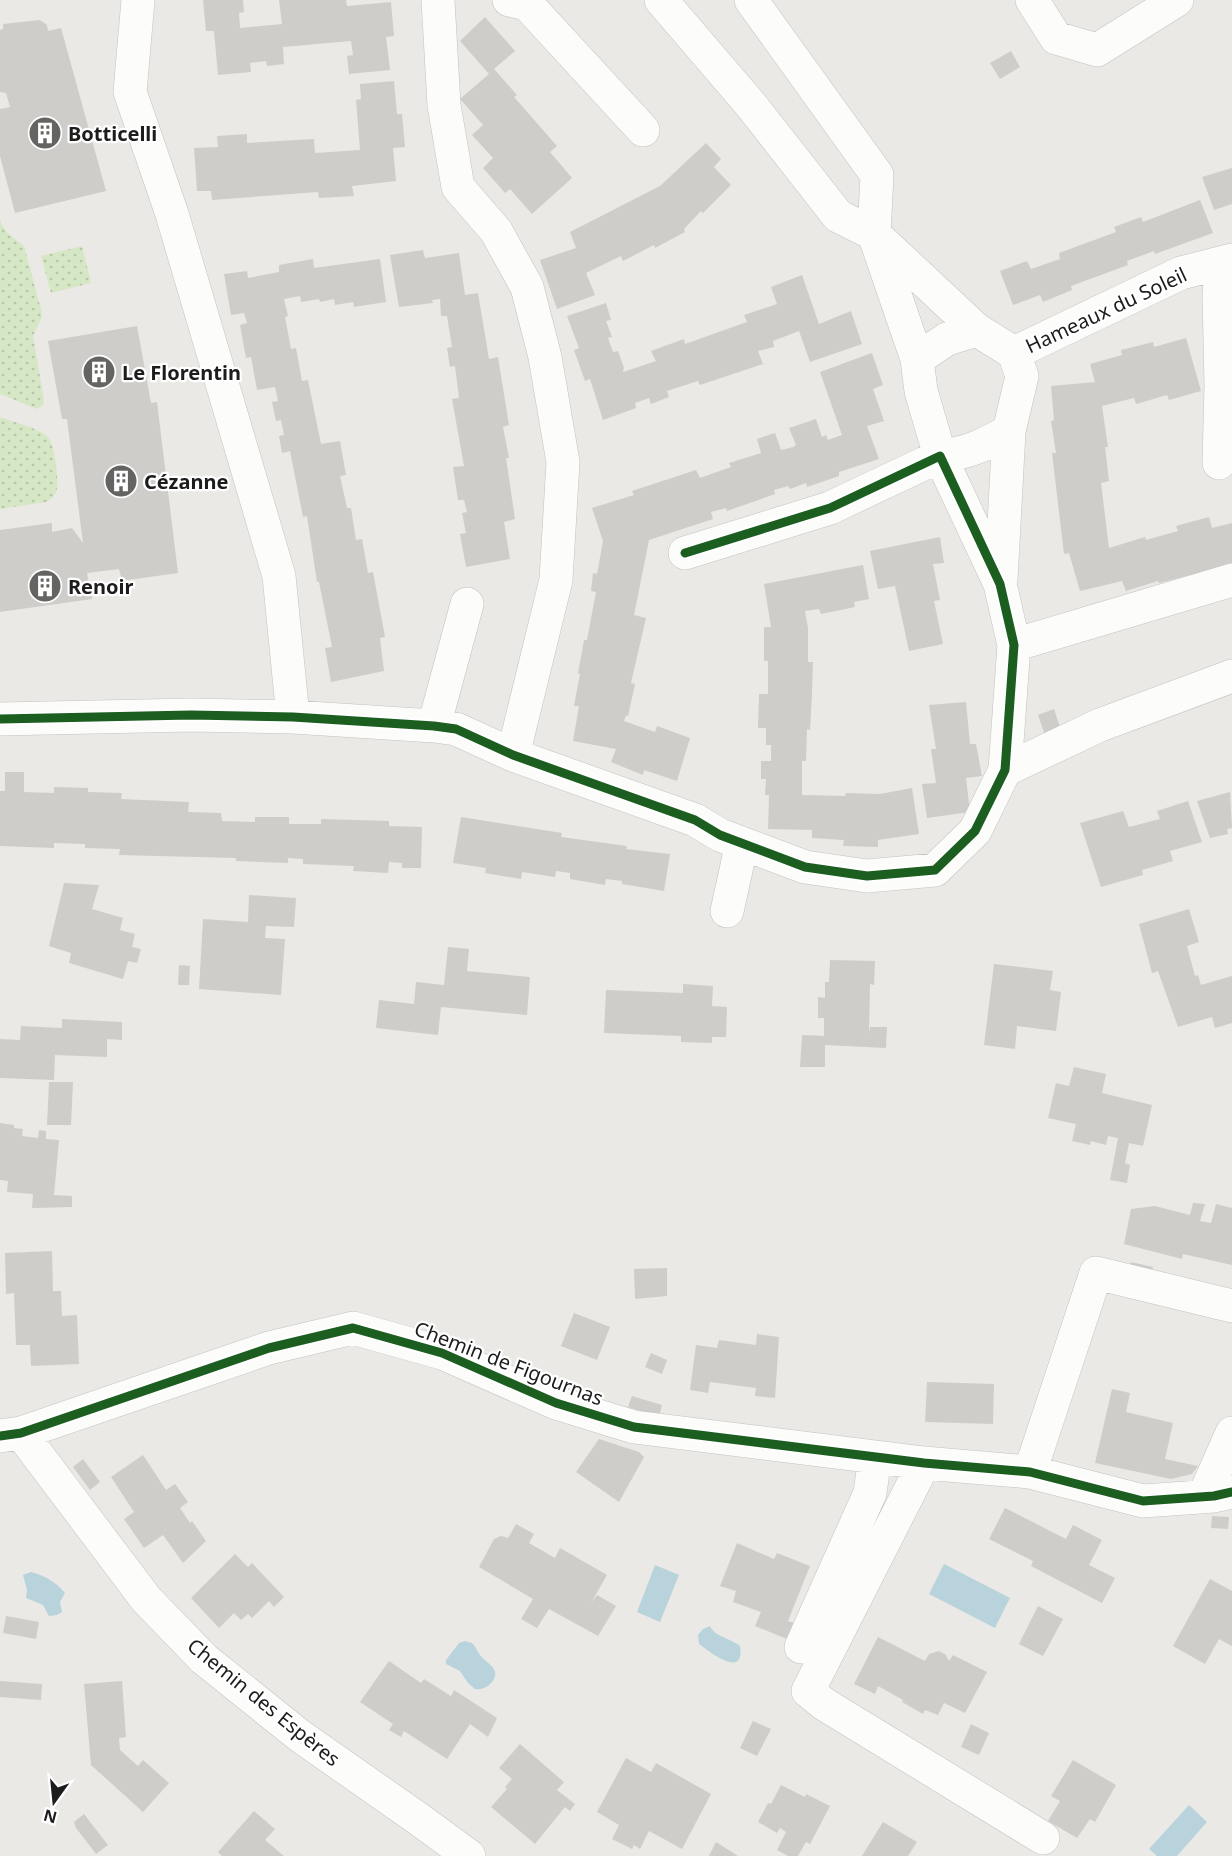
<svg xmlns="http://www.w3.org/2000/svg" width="1232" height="1856" viewBox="0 0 1232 1856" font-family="'Noto Sans',sans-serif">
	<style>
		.grass { fill: url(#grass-dots) }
		.water { fill: #b9d3dd }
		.building { fill: #cecdca }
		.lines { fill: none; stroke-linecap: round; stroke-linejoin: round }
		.minor-casing { stroke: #c3c2c1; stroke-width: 34 }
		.minor { stroke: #fcfcfb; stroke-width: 33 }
		.cycleway-casing { stroke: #fff; stroke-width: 13 }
		.cycleway { stroke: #1b5e20; stroke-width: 9 }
		.labels { text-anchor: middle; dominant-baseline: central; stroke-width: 4.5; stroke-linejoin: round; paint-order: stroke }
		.poi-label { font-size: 20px; font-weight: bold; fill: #1c1c1c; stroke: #fff; text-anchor: start }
		.street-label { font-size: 20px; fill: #1c1c1c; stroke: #fff }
	</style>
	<defs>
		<pattern id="grass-dots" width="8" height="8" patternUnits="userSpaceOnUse" patternTransform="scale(1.5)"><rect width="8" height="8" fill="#d5e7c4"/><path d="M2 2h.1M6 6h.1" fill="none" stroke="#b6c6a8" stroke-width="1.8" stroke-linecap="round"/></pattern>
	</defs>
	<rect width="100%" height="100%" fill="#eae9e5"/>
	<path class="grass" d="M 0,219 C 4,233 13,237 24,246 L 41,309 L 42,317 L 33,336 L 44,400 L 43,405 L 37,409 L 0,394 Z
		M 82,246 L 91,283 L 51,293 L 41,256 Z
		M 0,417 C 13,422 39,428 48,437 C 54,443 59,479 57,488 C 56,495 52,499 46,502 L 0,509 Z"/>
	<path class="water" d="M 944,1564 L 1010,1598 L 995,1628 L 929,1594 Z
		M 655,1565 L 679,1575 L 660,1622 L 637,1612 Z
		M 31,1572 C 45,1576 55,1581 65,1593 L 60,1602 L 62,1612 L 57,1615 L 49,1616 L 43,1605 L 26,1598 L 27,1590 L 23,1575 Z
		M 710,1626 C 715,1637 730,1638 740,1646 C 745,1680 710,1652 699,1644 L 698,1635 L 703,1629 Z
		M 465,1641 L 472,1643 C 476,1647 477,1651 480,1655 C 487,1664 502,1669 492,1682 C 487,1688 481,1690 475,1689 L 468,1683 L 460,1671 L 446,1664 L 446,1660 L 459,1643 Z
		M 1189,1805 L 1207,1822 L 1177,1856 L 1157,1856 L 1149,1849 Z"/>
	<path class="building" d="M 203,0 L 243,0 L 244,12 L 239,13 L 240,28 L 282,24 L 279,0 L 346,0 L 347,6 L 391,2 L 394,36 L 386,37 L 390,70 L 349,74 L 347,56 L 353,55 L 351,41 L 283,47 L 284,64 L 267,66 L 266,61 L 250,63 L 251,72 L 218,75 L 214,31 L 206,31 Z
		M 485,17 L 515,51 L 494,69 L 517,95 L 514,97 L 557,146 L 550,152 L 572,178 L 532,214 L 510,189 L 505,193 L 483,168 L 493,158 L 472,135 L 483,125 L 460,99 L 489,74 L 460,41 Z
		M 40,20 L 47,25 L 48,31 L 61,28 L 106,191 L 15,213 L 0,156 L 0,109 L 10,107 L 6,93 L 0,92 L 0,30 L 3,29 L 3,24 Z
		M 1011,51 L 1020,67 L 1000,79 L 990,63 Z
		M 394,81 L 397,114 L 402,114 L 405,147 L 393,148 L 396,181 L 352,186 L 354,196 L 319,198 L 318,192 L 212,200 L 211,191 L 197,191 L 194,148 L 218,147 L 217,136 L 247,134 L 247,143 L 314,139 L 315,153 L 360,150 L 356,100 L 361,99 L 360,84 Z
		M 706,143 L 721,159 L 714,167 L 731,185 L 703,213 L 701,211 L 684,229 L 685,232 L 655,248 L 654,245 L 623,261 L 621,256 L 586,273 L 595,295 L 557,309 L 540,260 L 576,248 L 570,232 L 660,186 Z
		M 1232,168 L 1232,204 L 1214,210 L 1202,177 Z
		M 1200,200 L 1213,233 L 1155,254 L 1154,251 L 1127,261 L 1128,265 L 1071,286 L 1072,290 L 1043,302 L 1040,295 L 1013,305 L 1000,271 L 1027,261 L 1031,269 L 1060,259 L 1059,253 L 1116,232 L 1114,227 L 1141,217 L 1143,222 Z
		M 423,250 L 425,258 L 459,253 L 465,295 L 478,293 L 489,359 L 498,357 L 509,425 L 503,427 L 509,458 L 506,458 L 515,519 L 504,522 L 510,559 L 466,567 L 460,534 L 466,533 L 462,513 L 467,512 L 464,500 L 458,500 L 453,467 L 464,466 L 452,399 L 459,398 L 455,366 L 450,367 L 447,348 L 452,347 L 447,316 L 441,316 L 440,299 L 432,300 L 433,303 L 399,307 L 390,255 Z
		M 313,259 L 314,268 L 380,259 L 386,302 L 354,307 L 353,302 L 335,305 L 334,299 L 320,302 L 319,299 L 301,302 L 300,296 L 284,299 L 288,316 L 285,317 L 291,349 L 296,348 L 302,381 L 308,380 L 321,444 L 340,441 L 346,475 L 340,476 L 347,508 L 351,508 L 356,540 L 362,539 L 368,573 L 373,572 L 385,637 L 380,638 L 384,671 L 331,682 L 325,648 L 332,647 L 319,582 L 317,582 L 307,516 L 303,517 L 290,451 L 282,453 L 279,436 L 284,435 L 281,420 L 276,421 L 272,402 L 278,401 L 275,387 L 257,390 L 251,357 L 246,358 L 240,325 L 247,323 L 244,313 L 231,315 L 224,274 L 247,271 L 248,278 L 279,272 L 279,265 Z
		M 802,275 L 819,324 L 851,311 L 862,344 L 810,362 L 799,331 L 773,341 L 774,347 L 758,351 L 763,364 L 700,385 L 698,381 L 667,391 L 669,397 L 651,404 L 649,398 L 635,403 L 636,408 L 603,420 L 590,379 L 585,381 L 574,350 L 579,348 L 567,316 L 606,303 L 611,320 L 606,321 L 612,337 L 608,338 L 613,352 L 618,351 L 624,368 L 623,372 L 656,361 L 651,351 L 684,339 L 685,344 L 747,322 L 744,315 L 777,304 L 771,287 Z
		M 137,326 L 151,403 L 157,402 L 178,573 L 128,580 L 121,577 L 119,569 L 87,573 L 92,599 L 0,612 L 0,530 L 52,523 L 52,532 L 72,528 L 83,543 L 67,419 L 62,419 L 48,341 Z
		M 1186,338 L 1201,391 L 1169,400 L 1167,395 L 1136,404 L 1134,398 L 1102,406 L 1108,447 L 1105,447 L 1109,481 L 1101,483 L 1109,548 L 1145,537 L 1146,540 L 1178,531 L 1176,526 L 1209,517 L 1212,528 L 1232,523 L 1232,566 L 1191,577 L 1190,575 L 1159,583 L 1158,581 L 1126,591 L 1122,581 L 1080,591 L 1069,553 L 1064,554 L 1052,453 L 1056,453 L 1051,421 L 1054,420 L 1051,386 L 1095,382 L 1090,364 L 1122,355 L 1121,350 L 1153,342 L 1154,347 Z
		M 872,353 L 883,385 L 873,389 L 884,421 L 867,426 L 879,459 L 839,472 L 839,476 L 807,487 L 806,483 L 790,489 L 788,486 L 774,490 L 775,494 L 727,511 L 726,508 L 711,512 L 713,519 L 649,540 L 634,615 L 646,618 L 631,683 L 635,684 L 628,716 L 626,715 L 624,721 L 655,732 L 657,726 L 690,738 L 677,781 L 644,770 L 643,775 L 611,762 L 616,749 L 573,741 L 579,706 L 574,706 L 580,674 L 578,673 L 584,640 L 587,640 L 596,592 L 591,591 L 593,573 L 597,574 L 603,541 L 592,508 L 634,495 L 632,491 L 696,470 L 700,478 L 731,467 L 729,463 L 761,453 L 757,439 L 775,433 L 781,450 L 793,447 L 796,445 L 789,428 L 816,419 L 822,437 L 826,435 L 828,440 L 842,435 L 820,372 Z
		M 940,537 L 944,563 L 933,564 L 940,600 L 934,601 L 943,644 L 909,651 L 895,586 L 878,589 L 870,551 Z
		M 863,565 L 869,599 L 854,602 L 855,607 L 821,614 L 819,609 L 805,611 L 808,628 L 808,662 L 813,662 L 812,694 L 810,730 L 807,729 L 806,761 L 802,761 L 802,795 L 845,796 L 846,793 L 880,794 L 912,788 L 919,834 L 878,840 L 878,847 L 843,846 L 844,840 L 812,838 L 812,830 L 768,829 L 769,795 L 765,795 L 766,779 L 761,779 L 761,761 L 771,761 L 771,745 L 766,745 L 766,728 L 758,728 L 759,694 L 768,694 L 768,661 L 764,661 L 764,627 L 771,627 L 764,584 Z
		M 966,702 L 970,744 L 976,744 L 982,776 L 966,778 L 970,812 L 927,818 L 922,784 L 936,783 L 931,749 L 936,749 L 929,705 Z
		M 1054,709 L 1063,736 L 1047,741 L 1038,715 Z
		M 5,772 L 24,772 L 24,792 L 54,793 L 54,787 L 88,788 L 88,792 L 122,793 L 121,799 L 189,802 L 188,812 L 221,813 L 222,821 L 255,822 L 255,817 L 289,817 L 289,824 L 321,824 L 321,819 L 389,821 L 389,826 L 422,827 L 421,868 L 402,868 L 402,863 L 389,862 L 388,873 L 353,871 L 354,866 L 303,864 L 303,859 L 288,858 L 288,863 L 236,861 L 236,858 L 119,855 L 120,849 L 85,848 L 85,844 L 54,843 L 54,848 L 0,846 L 0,791 L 5,791 Z
		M 1230,792 L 1232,828 L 1227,829 L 1228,834 L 1210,838 L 1197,801 Z
		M 1188,801 L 1202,842 L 1170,851 L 1173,861 L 1142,870 L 1143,875 L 1101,887 L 1080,823 L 1123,811 L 1129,827 L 1160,819 L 1157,811 Z
		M 461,817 L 562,833 L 561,837 L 627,846 L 626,849 L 670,854 L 664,891 L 622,884 L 622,881 L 606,879 L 605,885 L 570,879 L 570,873 L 556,871 L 555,877 L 522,872 L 521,879 L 485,873 L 486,868 L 453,863 Z
		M 64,883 L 99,885 L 92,909 L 123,918 L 120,930 L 135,934 L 132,947 L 141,949 L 137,963 L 128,961 L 123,979 L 69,963 L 71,953 L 49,946 Z
		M 249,895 L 296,898 L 294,927 L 266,926 L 265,938 L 285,939 L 281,995 L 199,989 L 203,919 L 248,922 Z
		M 1189,909 L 1199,942 L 1187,946 L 1195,976 L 1198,975 L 1201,985 L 1232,976 L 1232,1023 L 1215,1028 L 1212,1017 L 1178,1027 L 1158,971 L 1152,973 L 1139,924 Z
		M 448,947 L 469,949 L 467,971 L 530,977 L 527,1015 L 441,1007 L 438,1035 L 376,1028 L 379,1000 L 414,1004 L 416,982 L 444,985 Z
		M 830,960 L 875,961 L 874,985 L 870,984 L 869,1034 L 870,1027 L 887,1027 L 886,1048 L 825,1045 L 825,1067 L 800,1067 L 802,1035 L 824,1036 L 824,1018 L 818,1018 L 818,997 L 825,998 L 825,982 L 829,982 Z
		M 994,964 L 1053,971 L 1050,990 L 1061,992 L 1056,1031 L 1017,1026 L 1015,1049 L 984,1045 Z
		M 179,965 L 190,966 L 189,985 L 178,985 Z
		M 683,984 L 713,986 L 712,1006 L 727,1007 L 726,1037 L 712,1037 L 712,1043 L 681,1042 L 681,1036 L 604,1033 L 606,990 L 683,993 Z
		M 62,1019 L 122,1022 L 122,1040 L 107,1039 L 107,1057 L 55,1055 L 54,1080 L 0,1078 L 0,1039 L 20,1040 L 21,1026 L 62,1028 Z
		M 1074,1067 L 1106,1074 L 1102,1093 L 1152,1105 L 1143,1146 L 1129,1143 L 1125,1163 L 1130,1165 L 1127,1183 L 1110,1180 L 1118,1138 L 1108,1136 L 1106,1145 L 1091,1141 L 1090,1145 L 1072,1141 L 1076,1124 L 1048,1118 L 1056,1083 L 1069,1086 Z
		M 49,1082 L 73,1082 L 71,1125 L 47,1125 Z
		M 0,1123 L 14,1125 L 14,1128 L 23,1129 L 22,1136 L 38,1138 L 39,1130 L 46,1131 L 46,1139 L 59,1140 L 54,1195 L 72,1196 L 72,1207 L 32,1208 L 33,1194 L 7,1192 L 8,1181 L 0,1180 Z
		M 1193,1203 L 1205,1204 L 1200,1221 L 1211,1223 L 1216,1204 L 1232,1208 L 1232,1265 L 1183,1254 L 1182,1259 L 1124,1244 L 1131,1209 L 1155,1206 L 1190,1215 Z
		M 52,1251 L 53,1291 L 61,1291 L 62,1316 L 77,1315 L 79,1364 L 31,1366 L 30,1345 L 16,1345 L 14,1293 L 6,1294 L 5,1253 Z
		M 1131,1262 L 1153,1267 L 1150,1276 L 1129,1271 Z
		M 667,1268 L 667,1296 L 635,1299 L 634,1269 Z
		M 574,1313 L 610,1327 L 597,1360 L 561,1346 Z
		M 757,1334 L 779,1337 L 775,1398 L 755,1396 L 756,1388 L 710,1382 L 708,1393 L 690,1390 L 696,1345 L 717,1348 L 719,1340 L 756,1345 Z
		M 651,1353 L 667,1360 L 662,1374 L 645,1367 Z
		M 927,1382 L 994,1384 L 993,1424 L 925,1422 Z
		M 1112,1389 L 1130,1393 L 1126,1412 L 1173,1423 L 1165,1459 L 1198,1466 L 1192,1474 L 1171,1479 L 1095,1463 Z
		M 632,1396 L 662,1405 L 659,1417 L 628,1407 Z
		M 599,1439 L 639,1452 L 644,1457 L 619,1502 L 576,1472 Z
		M 143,1455 L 166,1490 L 175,1484 L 188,1502 L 180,1508 L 190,1523 L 192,1521 L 206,1541 L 183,1563 L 163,1535 L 144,1548 L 124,1519 L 134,1512 L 111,1477 Z
		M 83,1459 L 100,1482 L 90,1490 L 73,1467 Z
		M 1005,1508 L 1066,1539 L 1073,1525 L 1102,1540 L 1089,1565 L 1115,1578 L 1102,1603 L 1031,1566 L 1033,1561 L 989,1539 Z
		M 1212,1516 L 1229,1517 L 1228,1529 L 1211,1528 Z
		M 516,1524 L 534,1534 L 529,1543 L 555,1558 L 560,1548 L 607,1575 L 591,1603 L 597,1595 L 616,1606 L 598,1636 L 549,1609 L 537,1628 L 521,1619 L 533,1599 L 479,1567 L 494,1539 L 501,1536 L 508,1538 Z
		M 737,1543 L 774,1559 L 777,1553 L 810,1566 L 788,1621 L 794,1623 L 787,1639 L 755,1626 L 761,1612 L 733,1602 L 736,1591 L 720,1586 Z
		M 235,1554 L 248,1567 L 252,1563 L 284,1597 L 274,1607 L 269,1601 L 252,1618 L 248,1614 L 241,1620 L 234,1613 L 219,1628 L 191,1598 Z
		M 1210,1579 L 1232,1591 L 1232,1646 L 1219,1639 L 1205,1664 L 1173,1646 Z
		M 1038,1606 L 1063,1619 L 1043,1656 L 1019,1644 Z
		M 6,1616 L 39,1622 L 36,1639 L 3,1633 Z
		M 878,1637 L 925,1661 L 929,1654 L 939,1651 L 946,1655 L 949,1661 L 953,1655 L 987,1672 L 965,1713 L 944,1703 L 938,1715 L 925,1710 L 923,1714 L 902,1702 L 903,1700 L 878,1686 L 875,1694 L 854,1684 Z
		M 389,1661 L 421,1683 L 424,1679 L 451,1696 L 454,1690 L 497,1718 L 488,1737 L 470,1724 L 447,1759 L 404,1731 L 401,1737 L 389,1730 L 393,1724 L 360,1702 Z
		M 0,1681 L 42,1684 L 41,1700 L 0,1697 Z
		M 122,1681 L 126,1737 L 119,1738 L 120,1750 L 138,1766 L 143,1760 L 169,1783 L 143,1812 L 91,1765 L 84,1684 Z
		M 753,1721 L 771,1729 L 757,1756 L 740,1748 Z
		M 971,1724 L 989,1733 L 979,1755 L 961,1747 Z
		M 520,1744 L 564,1782 L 557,1790 L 575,1804 L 570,1811 L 565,1807 L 535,1844 L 491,1807 L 507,1789 L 505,1787 L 512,1779 L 499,1768 Z
		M 626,1758 L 651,1772 L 656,1763 L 711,1794 L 682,1849 L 649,1831 L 640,1849 L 634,1845 L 632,1849 L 612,1839 L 619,1825 L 597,1812 Z
		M 1073,1760 L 1116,1785 L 1095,1822 L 1090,1819 L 1077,1838 L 1048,1821 L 1060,1801 L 1051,1796 Z
		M 781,1785 L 805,1797 L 806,1794 L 830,1806 L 810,1844 L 806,1842 L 798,1856 L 788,1856 L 777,1850 L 786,1832 L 780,1828 L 777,1833 L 758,1822 L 768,1803 L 771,1804 Z
		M 254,1811 L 275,1829 L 265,1840 L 284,1856 L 222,1856 L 218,1852 Z
		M 84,1814 L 108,1845 L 96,1854 L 76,1828 L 74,1822 Z
		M 883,1822 L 917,1842 L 908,1856 L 862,1856 Z
		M 716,1842 L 738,1856 L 709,1856 Z"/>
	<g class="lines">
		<g class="minor-casing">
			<path id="minor" d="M 138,0 L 130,92 L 172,214 L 279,576 L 293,717
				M 438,0 L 444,105 L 458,187 L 496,231 L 527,287 L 545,357 L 563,462 L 556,580 L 513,755
				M 509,0 L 527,4 L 643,130
				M 661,0 L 751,105 L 838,216 L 874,234 L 977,330
				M 751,0 L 877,175 L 874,234 L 917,359
				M 1032,0 L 1056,38 L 1097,50 L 1177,0
				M 977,330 L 1014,353 L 1022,376 L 1009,431 C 984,445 969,453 940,456 L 921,391 L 917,359 L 947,339 Z
				M 1014,353 L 1181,273 L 1232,260
				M 1219,463 L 1221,385 L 1219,296 L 1221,263
				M 1001,580 L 1009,431
				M 1014,645 L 1232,580
				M 0,719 L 191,715 L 293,717 L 434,726 L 456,729 L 513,755 L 695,820 L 720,835 L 805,867 L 867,876 L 935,870 L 975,831 L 1005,770 L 1014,645 L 1000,584 L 940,456 L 830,508 L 685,553
				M 434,726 L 467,604
				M 1005,770 L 1100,725 L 1232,676
				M 727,911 L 742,843
				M 21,1433 L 146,1599 L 204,1659 L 300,1736 L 420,1820 L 469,1856
				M 0,1436 L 21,1433 L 269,1348 L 353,1328 L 442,1353 L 556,1403 L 634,1427 L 924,1463 L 1030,1472 L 1143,1501 L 1214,1496 L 1232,1492
				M 924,1463 L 808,1691 L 824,1704 L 1043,1838
				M 1030,1472 L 1096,1273 L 1232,1306
				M 1204,1496 L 1232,1433
				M 801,1647 L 870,1493 L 875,1457"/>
		</g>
		<use href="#minor" class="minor"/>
		<g class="cycleway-casing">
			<path id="cycleway" d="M 0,719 L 191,715 L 293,717 L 434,726 L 456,729 L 513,755 L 695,820 L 720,835 L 805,867 L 867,876 L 935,870 L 975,831 L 1005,770 L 1014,645 L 1000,584 L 940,456 L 830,508 L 685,553
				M 0,1436 L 21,1433 L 269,1348 L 353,1328 L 442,1353 L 556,1403 L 634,1427 L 924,1463 L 1030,1472 L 1143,1501 L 1214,1496 L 1232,1492"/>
		</g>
		<use href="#cycleway" class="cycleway"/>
	</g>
	<defs>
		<g id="building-disc" transform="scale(1.725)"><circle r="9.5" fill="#646462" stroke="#fff"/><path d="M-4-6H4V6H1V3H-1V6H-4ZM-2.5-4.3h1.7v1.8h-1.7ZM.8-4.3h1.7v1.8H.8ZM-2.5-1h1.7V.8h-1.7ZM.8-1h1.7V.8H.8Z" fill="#fff"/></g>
	</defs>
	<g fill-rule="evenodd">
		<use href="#building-disc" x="45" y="133"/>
		<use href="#building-disc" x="99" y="372"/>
		<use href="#building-disc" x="121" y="481"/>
		<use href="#building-disc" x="45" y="586"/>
	</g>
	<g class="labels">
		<g class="poi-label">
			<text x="68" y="133">Botticelli</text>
			<text x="122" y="372">Le Florentin</text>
			<text x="144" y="481">Cézanne</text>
			<text x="68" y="586">Renoir</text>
		</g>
		<g class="street-label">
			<text transform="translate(1106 310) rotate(-25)">Hameaux du Soleil</text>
			<text transform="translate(509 1363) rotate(21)">Chemin de Figournas</text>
			<text transform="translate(264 1702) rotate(39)">Chemin des Espères</text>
		</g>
	</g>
	<g transform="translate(54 1802) rotate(195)" stroke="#ffffff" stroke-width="4.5" paint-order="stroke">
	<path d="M0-4.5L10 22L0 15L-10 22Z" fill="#1c1c1c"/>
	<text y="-9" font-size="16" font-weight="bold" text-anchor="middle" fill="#1c1c1c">N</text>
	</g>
</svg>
